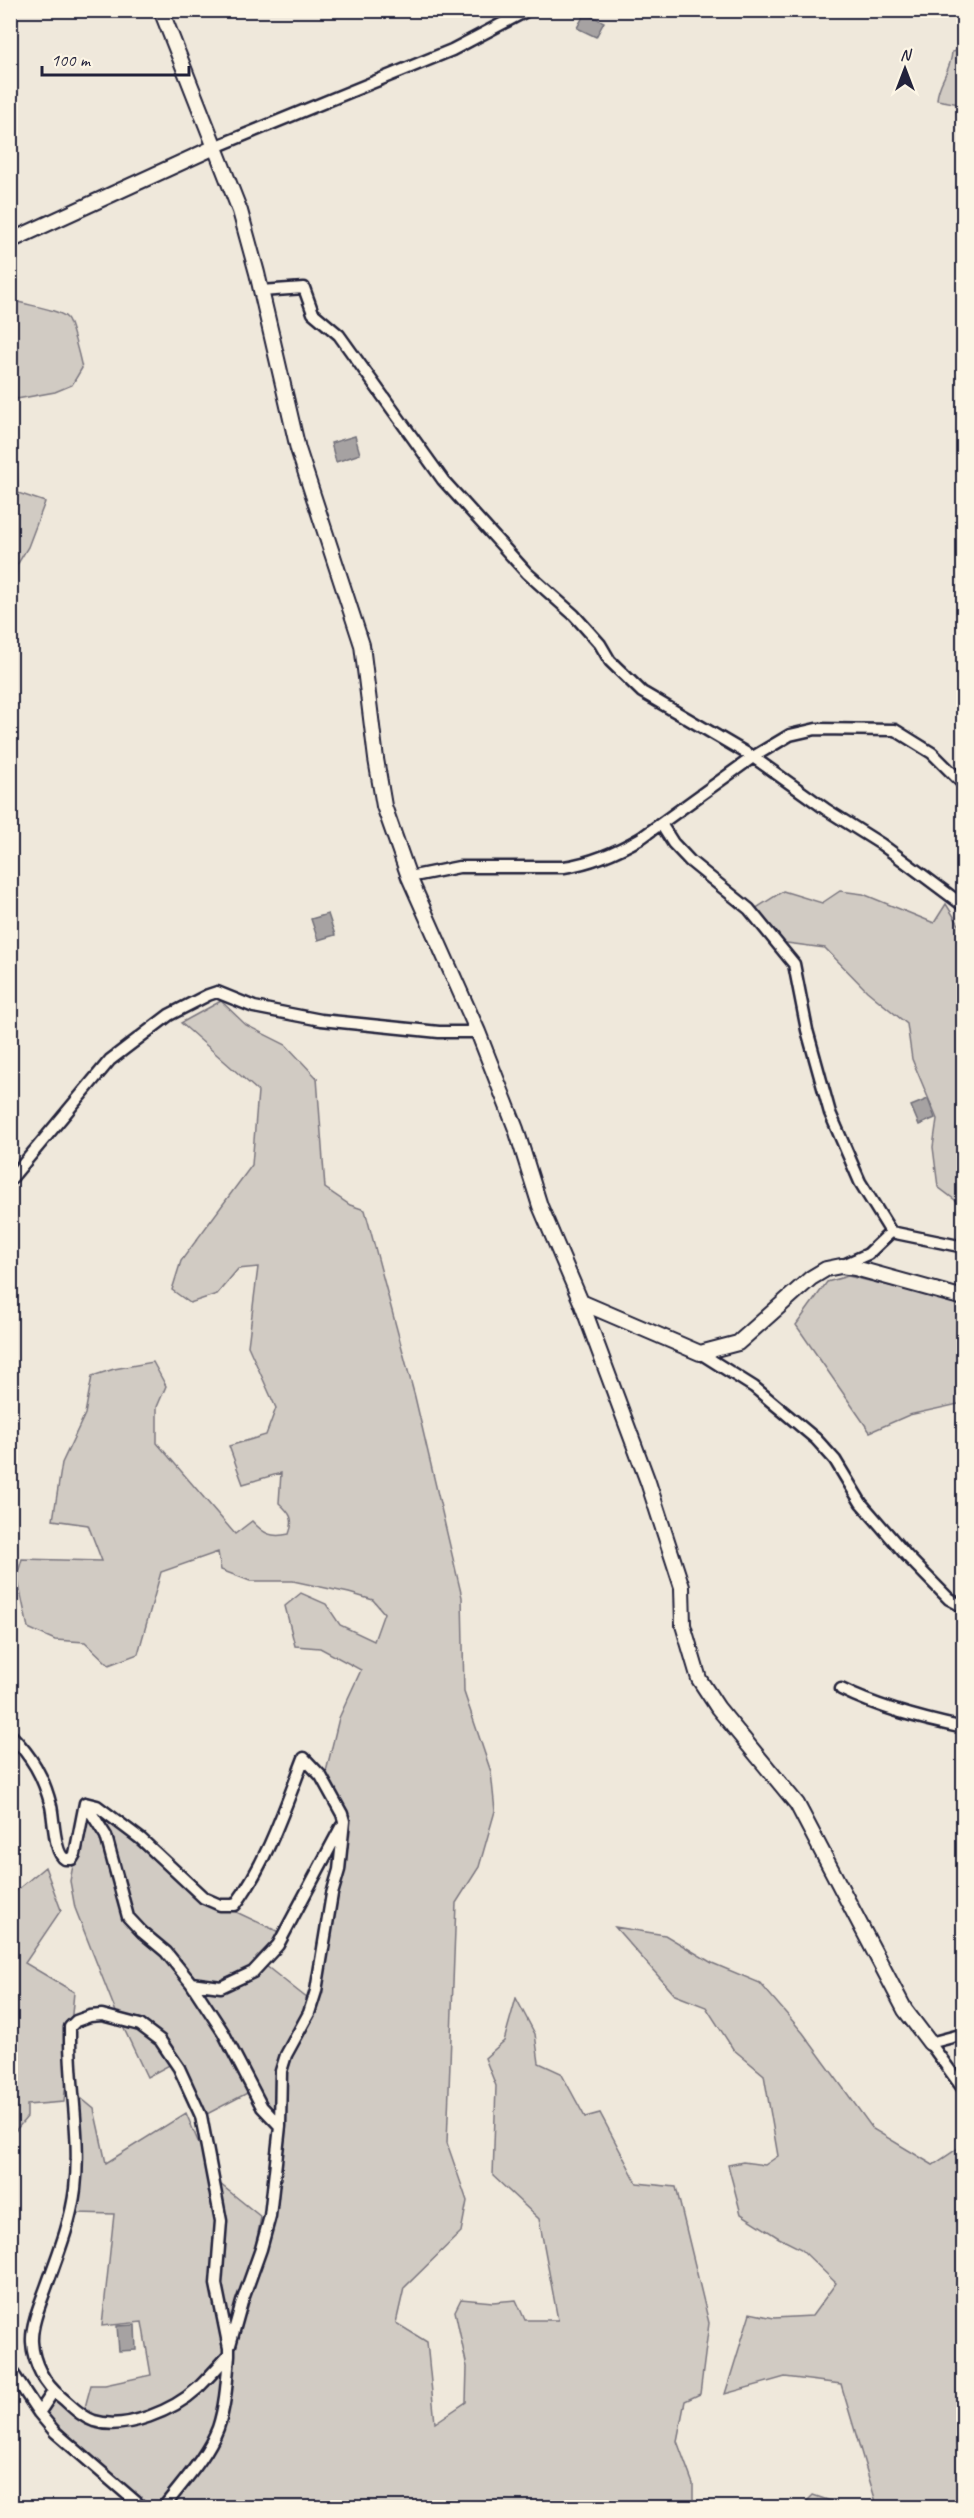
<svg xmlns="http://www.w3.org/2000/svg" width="974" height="2518" viewBox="0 0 974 2518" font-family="Caveat,sans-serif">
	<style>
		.green { fill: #d1cbc3; stroke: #7a767f; stroke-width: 1.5 }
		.water { fill: #a6a2a2; stroke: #716f79; stroke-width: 1.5 }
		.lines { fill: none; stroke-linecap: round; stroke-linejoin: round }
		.minor-casing { stroke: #22223b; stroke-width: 15 }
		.tertiary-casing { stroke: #22223b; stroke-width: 18 }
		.minor { stroke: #fcf5e5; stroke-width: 10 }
		.tertiary { stroke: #fcf5e5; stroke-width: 14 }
	</style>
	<rect width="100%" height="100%" fill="#efe8db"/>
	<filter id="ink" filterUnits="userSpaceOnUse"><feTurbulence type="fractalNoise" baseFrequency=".0167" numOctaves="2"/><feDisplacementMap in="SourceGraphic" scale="12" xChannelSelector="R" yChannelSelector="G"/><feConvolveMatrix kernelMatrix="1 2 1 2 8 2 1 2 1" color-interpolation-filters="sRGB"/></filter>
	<g filter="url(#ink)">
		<path class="green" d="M 963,50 L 963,102 L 959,104 L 937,100 C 938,81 951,72 952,52 Z
			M 10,297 L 12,300 C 25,305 58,309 67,318 C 71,322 80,359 82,368 L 72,385 L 55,392 L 11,400 Z
			M 11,449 L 17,461 L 18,493 L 45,502 L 28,547 L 17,565 L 16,587 L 11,588 Z
			M 783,891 L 822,903 L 840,891 L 863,894 L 934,923 L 946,904 L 963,931 L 963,1206 L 938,1187 L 933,1147 L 937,1119 L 912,1059 L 907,1024 L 867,991 L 825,948 L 779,942 L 747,914 Z
			M 221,1001 L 246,1025 L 286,1045 L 317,1078 L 325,1188 L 350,1205 L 365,1210 L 415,1397 L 462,1597 L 464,1692 L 491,1772 L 495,1811 L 479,1867 L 456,1903 L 447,2143 L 467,2201 L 461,2232 L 404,2288 L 396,2323 L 427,2342 L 435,2423 L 466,2402 L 467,2367 L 455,2311 L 461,2299 L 493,2302 L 516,2300 L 525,2320 L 558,2320 L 539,2219 L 493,2176 L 496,2086 L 485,2058 L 504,2041 L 516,1998 L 535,2034 L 539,2063 L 561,2073 L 585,2117 L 600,2113 L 637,2183 L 676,2187 L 709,2323 L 700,2394 L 685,2401 L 677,2441 L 693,2484 L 693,2507 L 165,2507 L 217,2429 L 157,2507 L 145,2507 L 41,2409 L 49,2397 L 103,2426 L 84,2411 L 91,2385 L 105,2385 L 151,2375 L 142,2322 L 102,2326 L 114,2214 L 78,2213 L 82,2179 L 77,2095 L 94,2109 L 106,2163 L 186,2113 L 214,2179 L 261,2217 L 248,2287 L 268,2240 L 280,2099 L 306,2008 L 284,2062 L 274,2119 L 255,2089 L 207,2114 L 175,2062 L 147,2077 L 116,2012 L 75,1908 L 70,1881 L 85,1803 L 91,1805 L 206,1905 L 232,1910 L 281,1933 L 256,1958 L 308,1999 L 323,1951 L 343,1833 L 324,1780 L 339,1718 L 361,1670 L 320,1648 L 295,1646 L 285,1606 L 301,1593 L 326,1604 L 340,1625 L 374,1641 L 384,1613 L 373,1600 L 349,1593 L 293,1581 L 250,1581 L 221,1570 L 218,1552 L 161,1572 L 138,1654 L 109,1665 L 85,1642 L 55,1640 L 28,1628 L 17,1576 L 22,1559 L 102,1561 L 88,1525 L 53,1520 L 62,1463 L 85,1414 L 92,1376 L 114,1369 L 153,1362 L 166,1386 L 157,1407 L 157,1443 L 235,1534 L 252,1521 C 264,1534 271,1538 289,1534 C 295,1519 290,1513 279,1503 L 281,1473 L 243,1484 L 229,1446 L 266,1435 L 276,1408 L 248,1346 L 258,1267 L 238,1269 L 217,1294 L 190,1303 L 172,1290 L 181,1261 L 252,1165 L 258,1091 L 181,1023 Z
			M 848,1276 L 963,1303 L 963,1403 L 909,1415 L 870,1432 L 796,1325 L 827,1282 Z
			M 45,1867 L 61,1910 L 25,1963 L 74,1992 L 64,2102 L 27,2105 L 27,2117 L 11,2136 L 11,1895 Z
			M 615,1927 L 665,1935 L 712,1963 L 760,1983 L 803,2033 L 873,2129 L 933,2165 L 963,2145 L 963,2507 L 868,2507 L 876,2502 L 841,2384 L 785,2377 L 725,2394 L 750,2313 L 774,2318 L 812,2316 L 836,2283 L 801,2249 L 779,2238 L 741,2214 L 728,2165 L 743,2162 L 765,2165 L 778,2156 L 764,2075 L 733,2049 L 706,2007 L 675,1995 Z
			M 813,2495 L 848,2507 L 801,2507 Z"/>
		<path class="water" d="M 585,13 L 604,22 L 596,37 L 577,28 Z
			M 355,436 L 360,454 L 336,462 L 331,443 Z
			M 328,914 L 335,935 L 318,940 L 311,919 Z
			M 928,1099 L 935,1118 L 919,1125 L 911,1106 Z
			M 135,2325 L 136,2350 L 119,2351 L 117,2326 Z"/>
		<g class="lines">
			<g class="minor-casing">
				<path id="minor" d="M 215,147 L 452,50 L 528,10
					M 261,291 L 304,288 L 313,313 L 339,335 L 443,480 L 527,573 L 574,615 L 600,644 L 610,661 L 642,692 L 753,757 L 827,810 L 881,844 L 964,906
					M 661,824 L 673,843 L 690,861 L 749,909 L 794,964 L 807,1030 L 830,1113 L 860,1182 L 891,1232 L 964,1247
					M 409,877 L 459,867 L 564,867 C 591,863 617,852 641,838 L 753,757 L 790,735 L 816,729 L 895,730 L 932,753 L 964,785
					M 10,1180 L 110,1060 L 169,1015 L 208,995 L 217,992 L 254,1007 L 321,1020 L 439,1032 L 478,1032
					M 841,1266 L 868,1254 L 891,1232
					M 700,1353 L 754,1387 L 816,1439 L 835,1460 L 861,1503 L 907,1556 L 949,1599 L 964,1607
					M 841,1689 C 879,1708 922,1719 964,1728
					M 10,1734 C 32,1757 43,1775 51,1806 C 54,1819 54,1853 65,1859 L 72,1859 L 75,1854 L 85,1803
					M 85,1803 L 97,1806 L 141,1839 L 204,1898 L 220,1905 L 235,1905 C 267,1862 285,1807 304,1758 L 321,1776 L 342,1814 L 344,1821 L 339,1870 L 332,1894 L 316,1991 L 309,2013 L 286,2055 L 281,2071 L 280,2126 L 270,2216 L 261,2249 L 242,2302 L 230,2345
					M 85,1803 L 106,1836 L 128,1917 L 142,1932 L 166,1952 L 191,1983 L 223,2032 L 262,2107 L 280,2126
					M 191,1983 L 221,1987 L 253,1972 L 278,1945 L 341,1827
					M 964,2034 L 930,2043 L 964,2090
					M 10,2369 L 39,2413 L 55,2432 L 143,2508
					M 39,2413 L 53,2392
					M 163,2508 C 182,2483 207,2457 218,2428 C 226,2404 227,2379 229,2355 L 229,2348 L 216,2284 L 221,2221 L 201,2116 L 179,2068 L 160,2040 L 140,2025 L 102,2015 L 90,2016 L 76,2021 L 70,2027 L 70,2039 C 70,2089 81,2139 75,2189 C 71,2222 58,2254 47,2285 C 41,2302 31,2324 32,2342 C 33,2363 45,2385 61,2397 C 72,2406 80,2416 94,2421 C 126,2431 174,2410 198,2388 C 209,2377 219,2366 229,2355"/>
			</g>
			<g class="tertiary-casing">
				<path id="tertiary" d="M 161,10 L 240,211 L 257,273 L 298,449 L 362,645 L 376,759 L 384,806 L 409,877 L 478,1032 L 516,1129 L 540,1206 L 581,1302 L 648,1482 L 682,1587 L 683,1625 L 699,1679 L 718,1708 L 797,1804 L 905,2010 L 930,2043
					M 10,241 L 215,147
					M 581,1302 L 700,1353 L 738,1343 L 811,1278 L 826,1269 L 841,1266 L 855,1268 L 964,1298"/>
			</g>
			<use href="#minor" class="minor"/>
			<use href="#tertiary" class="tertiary"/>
		</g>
	</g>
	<rect width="974" height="2518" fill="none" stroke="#fcf5e5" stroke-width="36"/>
	<rect x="18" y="18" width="938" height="2482" fill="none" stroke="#22223b" stroke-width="2" filter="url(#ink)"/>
	<g transform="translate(905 69)" stroke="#fcf5e5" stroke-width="4.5" paint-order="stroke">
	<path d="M0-4.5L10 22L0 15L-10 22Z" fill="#22223b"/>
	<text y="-9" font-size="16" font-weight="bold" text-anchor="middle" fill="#22223b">N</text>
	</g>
	<path d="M42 66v9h147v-9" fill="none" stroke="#22223b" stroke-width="3"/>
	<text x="51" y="66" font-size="18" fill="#22223b" stroke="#fcf5e5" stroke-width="4.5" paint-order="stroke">100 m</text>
</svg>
